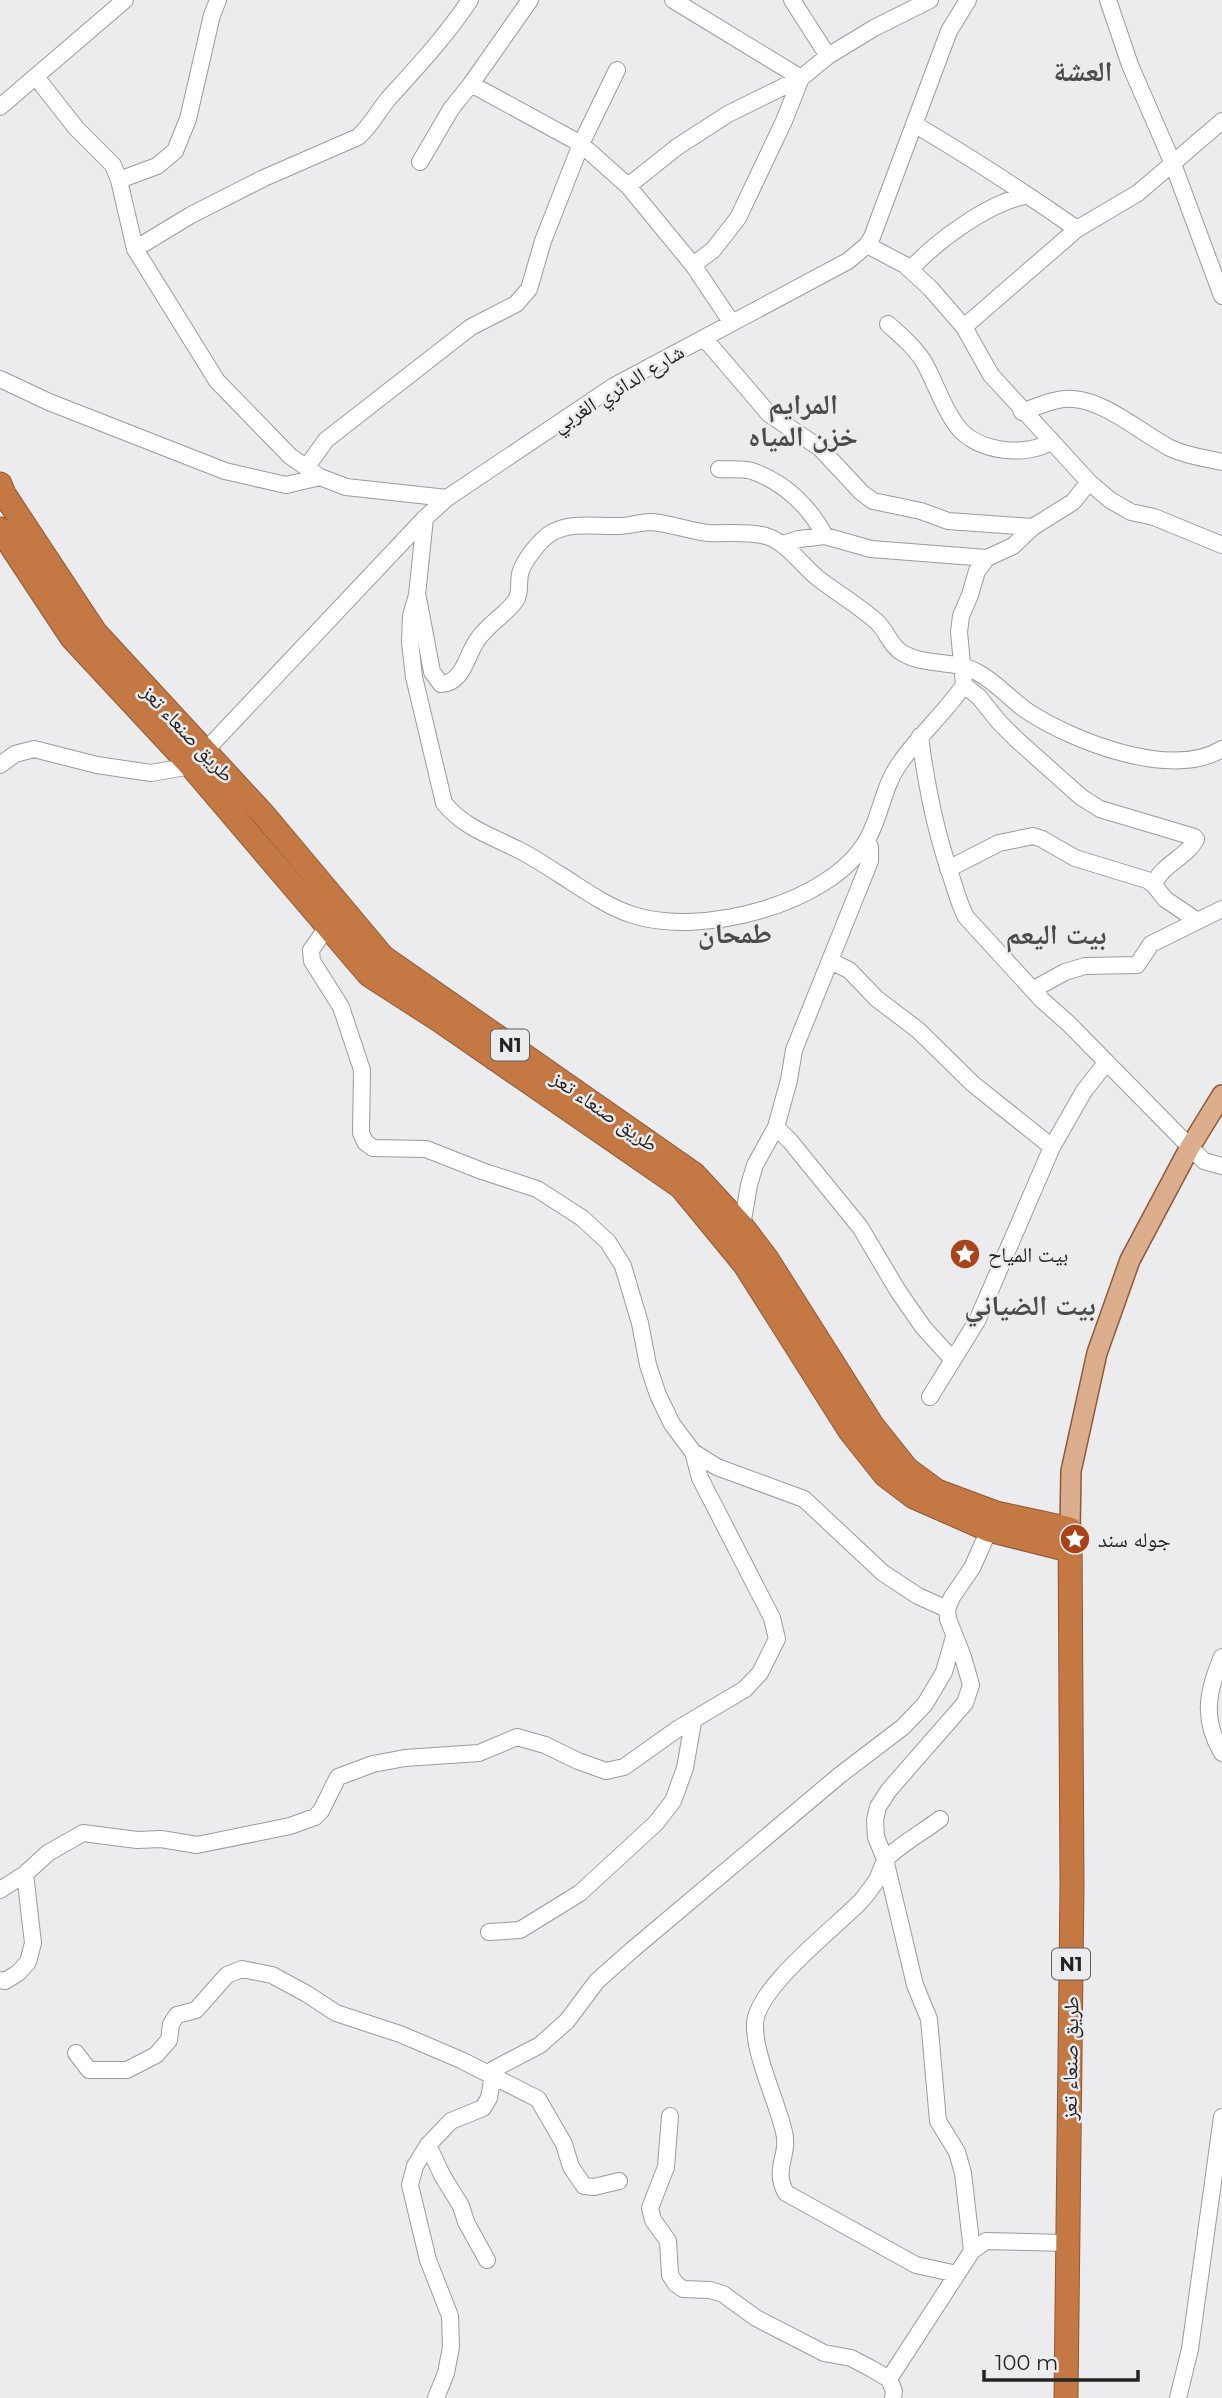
<svg xmlns="http://www.w3.org/2000/svg" width="1222" height="2398" viewBox="0 0 1222 2398" font-family="Montserrat,'Noto Naskh Arabic',sans-serif">
	<style>
		.lines { fill: none; stroke-linecap: round; stroke-linejoin: round }
		.minor-casing { stroke: #9b9b9d; stroke-width: 18 }
		.major-casing { stroke: #8c5a38; stroke-width: 22 }
		.highway-casing { stroke: #8c5a38; stroke-width: 25 }
		.minor { stroke: #fff; stroke-width: 16 }
		.major { stroke: #dcae8e; stroke-width: 19 }
		.highway { stroke: #c47843; stroke-width: 23 }
		.labels { text-anchor: middle; dominant-baseline: central; stroke-width: 5; stroke-linejoin: round; paint-order: stroke }
		.shield { fill: #ececee; stroke: #5f5f60; stroke-width: 2 }
		.shield-label { font-size: 19px; font-weight: bold; fill: #232323 }
		.street-label { font-size: 21px; fill: #232323; stroke: #ececee }
		.poi-label { font-size: 21px; fill: #232323; stroke: #ececee; text-anchor: start }
		.district-label { font-size: 28px; font-weight: bold; fill: #4b4b4c; stroke: #ececee }
	</style>
	<rect width="100%" height="100%" fill="#ececee"/>
	<g class="lines">
		<g class="minor-casing">
			<path id="minor" d="M 673,0 L 801,78
				M 792,0 L 828,56
				M 1108,0 L 1130,65 L 1173,164 L 1222,296
				M 36,77 L 76,128 L 113,165 L 119,180 L 135,249 L 217,381 L 290,456 L 320,477 L 346,487 L 447,498
				M 471,84 L 581,144 L 628,186 L 693,265 L 732,323
				M 0,107 L 125,0
				M 914,124 C 970,157 1024,192 1077,229
				M 420,162 L 451,109 L 471,84 L 530,0
				M 119,180 L 157,166 L 175,151 L 188,119 L 212,15 L 218,0
				M 628,186 L 677,147 L 728,114 L 801,78
				M 867,245 L 905,265 L 930,288 L 964,327 L 991,375 L 1089,482 L 1110,500 L 1131,512 L 1154,517 L 1222,545
				M 135,249 L 191,215 L 264,178 L 358,137 C 371,126 378,111 389,98 C 418,66 446,36 470,0
				M 693,265 L 713,250 L 738,218 L 784,121 L 801,78 L 828,56 L 874,28 L 930,0
				M 910,270 C 935,242 988,203 1025,196
				M 888,324 C 901,336 916,348 925,364 C 936,384 943,408 957,426 C 976,452 1026,458 1052,441
				M 964,327 L 1077,229 L 1138,193 L 1222,121
				M 704,338 L 769,414 L 820,448 L 862,493 L 873,501 L 921,511 L 948,521 L 1033,527 L 1073,502 L 1089,482
				M 0,379 L 49,402 L 225,471 L 286,485 L 320,477
				M 1022,412 C 1038,406 1058,397 1074,399 C 1105,401 1143,434 1170,448 C 1187,456 1204,458 1222,462
				M 306,468 L 326,440 L 471,327 L 516,304 L 529,289 L 543,241 L 581,144 L 617,70
				M 719,469 C 729,470 742,468 752,471 C 784,482 810,507 825,536
				M 425,518 L 417,595 L 411,616 L 410,642 L 414,677 L 444,803 C 463,827 491,836 519,850 C 533,857 546,866 559,874 C 583,889 607,907 633,915 C 700,937 830,905 867,840 C 881,816 883,786 900,763 C 919,735 945,713 964,685 L 959,632 L 961,616 L 970,595 L 977,571 L 987,558 L 1013,546 L 1033,527
				M 783,544 L 799,539 L 825,536 L 871,549 L 987,558
				M 418,598 L 432,672 L 441,684 C 463,683 466,657 476,642 C 486,625 505,616 516,600 C 521,591 518,583 520,574 C 523,561 540,540 551,533 C 572,521 597,527 619,526 C 630,526 640,522 651,522 C 669,523 689,531 708,533 C 727,534 747,531 766,536 C 788,543 801,565 819,579 C 838,594 860,606 878,623 C 887,632 890,645 901,652 C 924,667 954,659 977,672 C 996,682 1010,699 1027,711 C 1073,741 1171,780 1222,749
				M 964,685 L 979,697 L 999,722 L 1016,739 L 1081,797 L 1100,809 L 1194,837 L 1196,839 C 1187,858 1161,864 1154,885 L 1165,899 L 1196,920
				M 920,736 C 926,784 935,830 951,876 C 956,891 959,904 966,917 L 1042,1000 L 1069,1024 L 1190,1147 L 1204,1161 L 1222,1166
				M 0,765 L 15,754 L 34,749 L 97,765 L 151,773 L 191,766 L 425,518 L 447,498 L 614,386 L 848,261 L 867,245 L 872,237 L 949,31 L 968,0
				M 948,869 L 999,843 L 1033,836 L 1042,839 L 1075,858 L 1147,880 L 1154,885
				M 328,926 L 311,950 L 312,961 L 341,1007 L 362,1070 L 361,1133 L 365,1142 L 373,1148 L 426,1149 L 482,1171 L 537,1189 L 582,1218 L 608,1242 L 623,1266 L 640,1323 L 648,1365 L 658,1395 L 672,1424 L 693,1452 L 717,1467 L 804,1499 L 883,1573 L 918,1596 L 947,1609
				M 830,961 L 849,970 L 877,999 L 918,1030 L 973,1084 L 1052,1147
				M 1034,989 L 1065,972 L 1085,966 L 1137,965 L 1151,944 L 1222,909
				M 776,1127 L 790,1141 L 860,1227 L 898,1291 L 923,1327 L 952,1359
				M 742,1226 L 749,1185 L 755,1165 L 776,1127 L 789,1080 L 794,1050 L 870,861 L 870,847 L 867,840
				M 930,1397 L 977,1321 L 1052,1147 L 1084,1091 L 1106,1063
				M 1222,1657 C 1207,1692 1202,1719 1222,1753
				M 940,1819 C 923,1832 904,1842 889,1856 C 882,1863 881,1872 877,1880 C 872,1887 866,1895 861,1901 C 835,1928 756,1988 755,2024 C 754,2055 777,2101 784,2132 C 790,2156 772,2168 786,2193 L 916,2265 L 957,2274
				M 0,1890 L 25,1874 L 48,1853 L 83,1833 L 137,1840 L 161,1839 L 197,1845 L 290,1826 L 315,1817 L 321,1811 L 338,1777 L 373,1764 L 405,1758 L 479,1753 L 517,1737 L 545,1745 L 578,1761 L 606,1771 L 624,1767 L 676,1730 L 745,1689 L 760,1673 L 777,1639 L 772,1618 L 700,1478 L 693,1452
				M 489,1932 L 520,1930 L 580,1893 L 656,1823 L 673,1801 L 685,1768 L 693,1722
				M 0,1980 L 5,1981 L 18,1973 L 28,1962 L 33,1943 L 25,1874
				M 76,2053 L 89,2070 L 127,2070 L 156,2055 L 169,2040 L 171,2024 L 177,2015 L 196,2010 L 227,1975 L 242,1969 L 272,1975 L 307,1994 L 336,2013 L 400,2034 L 461,2060 L 538,2099 L 564,2144 L 571,2167 L 584,2186 L 594,2187 L 619,2181
				M 670,2116 L 666,2167 L 650,2208 L 653,2220 L 668,2241 L 670,2275 L 676,2284 L 683,2289 L 710,2290 L 723,2294 L 756,2318 L 824,2353 L 851,2358 L 872,2369 L 889,2379 L 894,2391 L 893,2398
				M 428,2145 L 442,2175 L 461,2206 L 466,2222 L 487,2260
				M 972,2251 L 963,2173 L 957,2152 L 938,2121 L 929,2019 L 915,1985 L 885,1859 L 876,1837 L 875,1820 L 878,1807 L 889,1790 L 965,1703 L 971,1685 L 963,1657 L 948,1619 L 947,1609 L 952,1597 L 972,1568 L 989,1530
				M 889,2379 L 972,2251 L 986,2241 L 1067,2243
				M 436,2398 L 446,2373 L 451,2347 L 450,2316 L 428,2260 L 410,2185 L 415,2166 L 428,2145 L 451,2121 L 483,2108 L 489,2098 L 494,2069 L 540,2045 L 567,2021 L 597,1981 L 632,1950 L 840,1775 L 903,1727 L 925,1704 L 944,1672 L 954,1637
				M 1178,2398 L 1190,2349 L 1222,2117"/>
		</g>
		<g class="major-casing">
			<path id="major" d="M 1070,1529 L 1071,1471 L 1097,1353 L 1130,1260 L 1190,1147 L 1222,1095"/>
		</g>
		<g class="highway-casing">
			<path id="highway" d="M 0,484 L 4,494 L 95,632 L 264,815 L 383,957 L 694,1174 L 742,1226 L 767,1259 L 872,1425 L 907,1469 L 937,1491 L 996,1513 L 1070,1529 L 1072,1885 L 1066,2398
				M 0,529 L 72,638 L 191,766 L 369,975 L 439,1020 L 681,1187 L 745,1265 L 850,1431 L 885,1475 L 914,1497 L 989,1530 L 1069,1550"/>
		</g>
		<use href="#minor" class="minor"/>
		<use href="#major" class="major"/>
		<use href="#highway" class="highway"/>
	</g>
	<defs>
		<g id="sight-disc" transform="scale(1.575)"><circle r="9.5" fill="#a94419" stroke="#ececee"/><path d="M0-6L1.8-2.2L6-1.7L2.9 1.2L3.7 5.4L0 3.3L-3.7 5.4L-2.9 1.2L-6-1.7L-1.8-2.2Z" fill="#fff"/></g>
	</defs>
	<g fill-rule="evenodd">
		<use href="#sight-disc" x="965" y="1254"/>
		<use href="#sight-disc" x="1075" y="1539"/>
	</g>
	<g class="labels">
		<g class="shield">
			<rect x="491" y="1029.5" width="38" height="31" rx="5"/>
			<rect x="1052" y="1948.5" width="38" height="31" rx="5"/>
		</g>
		<g class="shield-label">
			<text x="510" y="1045">N1</text>
			<text x="1071" y="1964">N1</text>
		</g>
		<g class="street-label">
			<text transform="translate(618 388) rotate(-31)">شارع الدائري الغربي</text>
			<text transform="translate(188 733) rotate(47)">طريق صنعاء تعز</text>
			<text transform="translate(605 1111) rotate(35)">طريق صنعاء تعز</text>
			<text transform="translate(1070 2058) rotate(-89)">طريق صنعاء تعز</text>
		</g>
		<g class="poi-label">
			<text x="988" y="1254">بيت المياح</text>
			<text x="1098" y="1539">جوله سند</text>
		</g>
		<g class="district-label">
			<text x="1083" y="71">العشة</text>
			<text x="803" y="404">المرايم<tspan x="803" dy="32">خزن المياه</tspan></text>
			<text x="735" y="933">طمحان</text>
			<text x="1056" y="934">بيت اليعم</text>
			<text x="1030" y="1305">بيت الضياني</text>
		</g>
	</g>
	<path d="M984 2370v10h154v-10" fill="none" stroke="#232323" stroke-width="3.5"/>
	<text x="995" y="2370" font-size="21" fill="#232323" stroke="#ececee" stroke-width="5" paint-order="stroke">100 m</text>
</svg>
